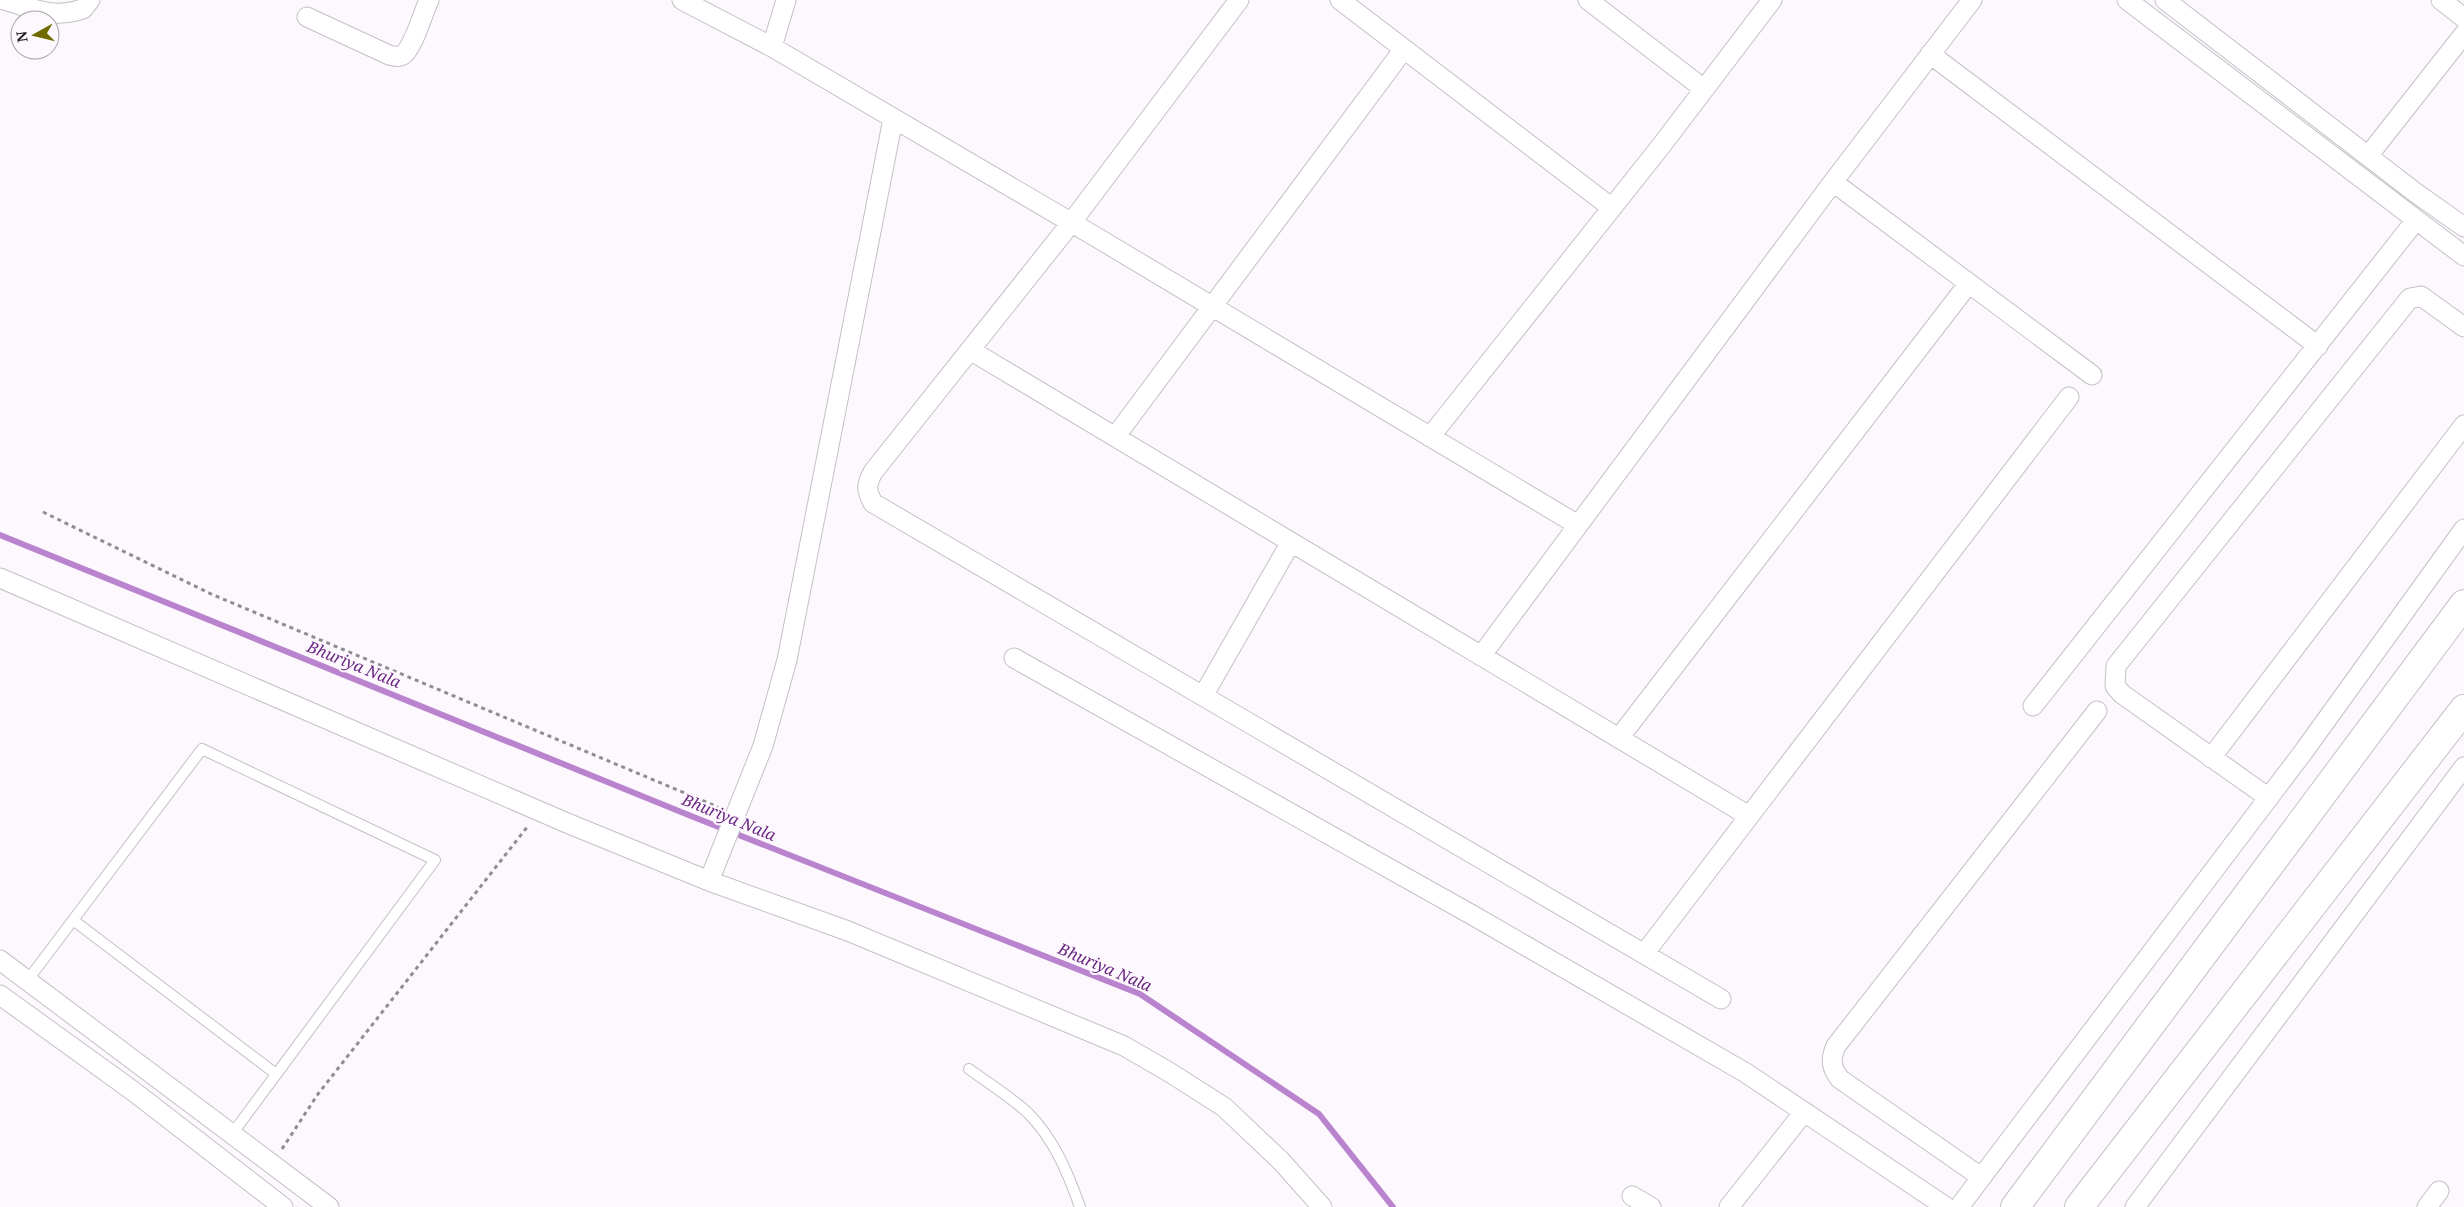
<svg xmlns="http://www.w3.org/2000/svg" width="2464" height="1207" viewBox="0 0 2464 1207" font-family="'Noto Serif',serif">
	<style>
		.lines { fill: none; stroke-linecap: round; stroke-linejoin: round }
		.stream { stroke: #b983ce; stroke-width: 6 }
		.lane-casing { stroke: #c4c0c6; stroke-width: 12 }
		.street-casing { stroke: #c4c0c6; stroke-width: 21 }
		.secondary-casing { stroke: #c4c0c6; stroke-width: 30 }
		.path { stroke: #908d91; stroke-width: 3; stroke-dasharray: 4 4; stroke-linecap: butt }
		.lane { stroke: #fff; stroke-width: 10 }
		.street { stroke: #fff; stroke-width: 19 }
		.secondary { stroke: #fff; stroke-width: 28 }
		.labels { text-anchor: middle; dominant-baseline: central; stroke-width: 4; stroke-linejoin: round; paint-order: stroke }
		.water-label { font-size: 16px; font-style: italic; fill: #6b2882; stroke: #fcf8fe }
	</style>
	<rect width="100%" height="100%" fill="#fcf8fe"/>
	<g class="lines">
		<path class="stream" d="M 0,535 L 691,816 L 1140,994 L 1319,1114 L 1393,1207"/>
		<g class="lane-casing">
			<path id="lane" d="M 73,920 L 276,1074
				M 27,981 L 202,749 L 435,860 L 232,1134
				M 969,1069 C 988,1083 1011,1097 1028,1113 C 1054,1139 1068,1173 1080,1207"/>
		</g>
		<g class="street-casing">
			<path id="street" d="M 4,0 C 35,9 52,19 83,9 L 90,0
				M 682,0 L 772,47 L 1096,237 L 1578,525
				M 1239,0 L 1071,223 L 873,472 C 866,485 866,490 873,503 L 1721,999
				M 1340,0 L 1612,208
				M 1588,0 L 1704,89
				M 2127,0 L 2464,256
				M 2165,0 L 2416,193 L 2464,227
				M 2441,0 L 2464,18
				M 307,17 L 389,55 C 394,56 399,58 404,54 C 414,45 423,13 429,0
				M 772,47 L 786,0
				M 1930,54 L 2318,346
				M 2368,156 L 2464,34
				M 1833,182 L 2092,375
				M 970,350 L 1749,816
				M 1115,437 L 1404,49
				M 1430,437 L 1661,146 L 1772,0
				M 0,578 L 567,823 L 709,881 L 848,931 L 1124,1046 L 1169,1072 L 1224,1107 L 1281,1161 L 1322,1207
				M 1481,656 L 1833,182 L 1972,0
				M 1014,658 L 1474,916 L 1746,1073 L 1946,1207
				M 1203,696 L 1291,542
				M 2033,706 L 2416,220
				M 1619,738 L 1969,283
				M 2211,758 L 2464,425
				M 2269,798 L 2122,694 L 2115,686 L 2116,666 L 2410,298 L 2421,296 L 2464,327
				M 709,881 L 763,746 L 787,660 L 893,119
				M 1644,954 L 2069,397
				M 0,960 L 329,1207
				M 0,995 L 133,1091 L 283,1207
				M 1981,1177 L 1840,1079 C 1831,1068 1830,1059 1836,1046 L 2097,711
				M 1632,1196 L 1651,1207
				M 1729,1207 L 1804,1112
				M 1959,1207 L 2304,751 L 2464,529
				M 2135,1207 L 2464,767
				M 2427,1207 L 2439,1191"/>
		</g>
		<g class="secondary-casing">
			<path id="secondary" d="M 2015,1207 L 2464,604
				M 2079,1207 L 2464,709"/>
		</g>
		<path class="path" d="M 43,512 L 211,594 L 718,807
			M 282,1149 L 318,1094 L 528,826"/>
		<use href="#lane" class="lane"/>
		<use href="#street" class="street"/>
		<use href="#secondary" class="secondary"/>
	</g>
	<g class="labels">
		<g class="water-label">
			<text transform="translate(354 664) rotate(22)">Bhuriya Nala</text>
			<text transform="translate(729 817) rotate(22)">Bhuriya Nala</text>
			<text transform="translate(1105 967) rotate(23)">Bhuriya Nala</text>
		</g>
	</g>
	<g transform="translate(35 35) rotate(262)"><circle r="24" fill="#fcf8fe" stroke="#a5a2a6"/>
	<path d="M0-4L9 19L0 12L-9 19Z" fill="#6f6900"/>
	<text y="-8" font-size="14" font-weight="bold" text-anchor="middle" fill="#222022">N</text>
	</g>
</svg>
